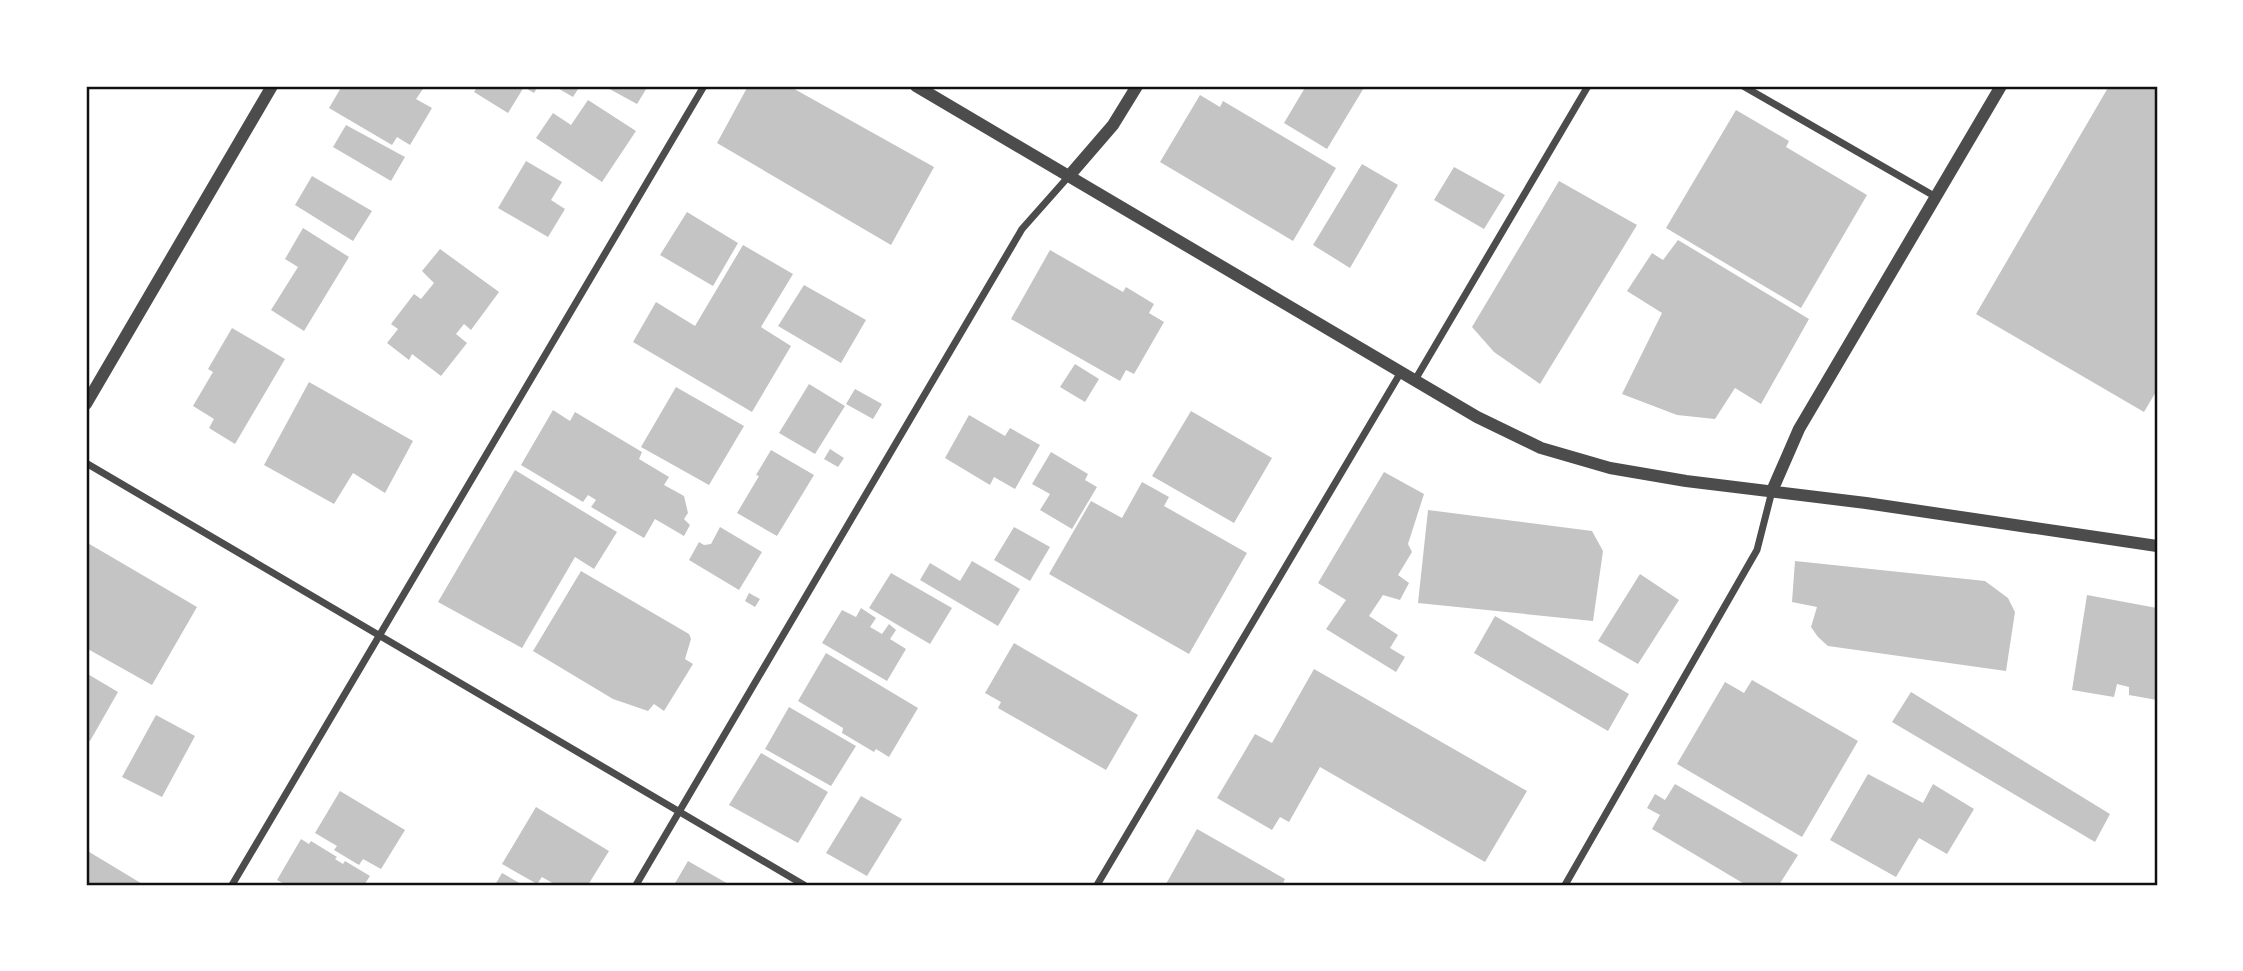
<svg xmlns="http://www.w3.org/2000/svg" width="2243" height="971" viewBox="0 0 2243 971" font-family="'Public Sans',sans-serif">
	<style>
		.building { fill: #c4c4c4 }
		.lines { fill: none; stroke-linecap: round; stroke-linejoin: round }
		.minor { stroke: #4c4c4c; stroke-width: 7 }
		.tertiary { stroke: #4c4c4c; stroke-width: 12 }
		.neatline { fill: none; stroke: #111; stroke-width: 2.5 }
	</style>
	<rect width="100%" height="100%" fill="#fff"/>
	<path class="building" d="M 342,86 L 418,86 L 423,89 L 416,99 L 432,108 L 410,145 L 397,137 L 392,145 L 329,108 Z
		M 478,86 L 538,86 L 534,93 L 524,87 L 508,113 L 474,92 Z
		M 554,86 L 580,86 L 573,97 Z
		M 604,86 L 648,86 L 637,104 Z
		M 748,86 L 789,86 L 934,167 L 891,245 L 717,143 Z
		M 1306,86 L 1365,86 L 1327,149 L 1284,123 Z
		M 2109,86 L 2157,86 L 2157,390 L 2144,412 L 1976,314 Z
		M 1200,95 L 1220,107 L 1223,101 L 1336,168 L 1293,241 L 1160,162 Z
		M 588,100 L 636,131 L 602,182 L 536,138 L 553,113 L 571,125 Z
		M 1736,110 L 1789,141 L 1786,147 L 1867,195 L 1801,308 L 1666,228 Z
		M 346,125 L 405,157 L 391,181 L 333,147 Z
		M 526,161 L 562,182 L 551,200 L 565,209 L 548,237 L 498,208 Z
		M 1362,164 L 1398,185 L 1350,268 L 1313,245 Z
		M 1454,167 L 1505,195 L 1484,229 L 1434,200 Z
		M 312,176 L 372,211 L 353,241 L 295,205 Z
		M 1559,181 L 1637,225 L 1540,384 L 1494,352 L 1472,327 Z
		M 687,212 L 738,243 L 713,286 L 660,255 Z
		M 303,228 L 349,257 L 304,331 L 271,310 L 298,267 L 285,259 Z
		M 1678,240 L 1809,319 L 1761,404 L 1735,388 L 1715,419 L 1677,415 L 1622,394 L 1662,313 L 1627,291 L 1652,253 L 1663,260 Z
		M 743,245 L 793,274 L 761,327 L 791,346 L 752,412 L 633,342 L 656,302 L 695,326 Z
		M 440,249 L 499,292 L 471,330 L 464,324 L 456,334 L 467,343 L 441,376 L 412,354 L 409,360 L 387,343 L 398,329 L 391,324 L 414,294 L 421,299 L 434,283 L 422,271 Z
		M 1050,250 L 1123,292 L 1126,287 L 1154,304 L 1149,313 L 1164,322 L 1134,374 L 1126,370 L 1120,381 L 1011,319 Z
		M 804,285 L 866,320 L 841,363 L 778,326 Z
		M 232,328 L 285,359 L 235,444 L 209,428 L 214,419 L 193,406 L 213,372 L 208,369 Z
		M 1075,364 L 1099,379 L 1085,402 L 1060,387 Z
		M 309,382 L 413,441 L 385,493 L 353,473 L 334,504 L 264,465 Z
		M 809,384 L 845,406 L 815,454 L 779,433 Z
		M 676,387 L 744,426 L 709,485 L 641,447 Z
		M 855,389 L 882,404 L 873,419 L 846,404 Z
		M 553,410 L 570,421 L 575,412 L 642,452 L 639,459 L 669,477 L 664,485 L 684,496 L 688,513 L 684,519 L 690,525 L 684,536 L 655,519 L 644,538 L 591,507 L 596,500 L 588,495 L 583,502 L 521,465 Z
		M 1191,411 L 1272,458 L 1234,523 L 1152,476 Z
		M 969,415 L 1005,436 L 1010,428 L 1040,445 L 1015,489 L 994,477 L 990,485 L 945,458 Z
		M 830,449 L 844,458 L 838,467 L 824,459 Z
		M 771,450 L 814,475 L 777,536 L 737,513 L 759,476 L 756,475 Z
		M 1051,452 L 1088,474 L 1085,480 L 1097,487 L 1072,529 L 1040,510 L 1050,494 L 1032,484 Z
		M 515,470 L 617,532 L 594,569 L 575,557 L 522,648 L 438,602 Z
		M 1384,472 L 1424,494 L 1408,544 L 1412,552 L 1398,575 L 1409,583 L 1400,600 L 1383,595 L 1369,616 L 1398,635 L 1390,648 L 1405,657 L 1396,672 L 1326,629 L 1346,600 L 1318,583 Z
		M 1142,482 L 1169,497 L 1164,506 L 1247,553 L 1189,654 L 1049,574 L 1091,501 L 1122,518 Z
		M 1428,510 L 1592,531 L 1603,551 L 1593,621 L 1418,603 Z
		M 720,527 L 762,552 L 739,590 L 689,560 L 699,542 L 704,545 L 711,544 Z
		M 1014,527 L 1050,547 L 1030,581 L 994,560 Z
		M 86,542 L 197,607 L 152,685 L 86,648 Z
		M 972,561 L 1020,589 L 998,626 L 920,580 L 930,563 L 960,581 Z
		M 1795,561 L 1985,581 L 2008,598 L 2015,612 L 2006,671 L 1828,646 L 1818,637 L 1811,627 L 1817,607 L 1792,602 Z
		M 581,571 L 689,634 L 691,639 L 685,659 L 693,664 L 664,711 L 654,704 L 648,711 L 613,699 L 533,651 Z
		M 891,573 L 952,608 L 930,644 L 869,608 Z
		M 1640,574 L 1679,600 L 1638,664 L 1598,641 Z
		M 749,593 L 760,599 L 755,607 L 745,601 Z
		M 2087,595 L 2157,608 L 2157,700 L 2129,695 L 2129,687 L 2117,684 L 2114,697 L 2072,690 Z
		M 861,608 L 876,618 L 870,627 L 882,634 L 889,624 L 896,630 L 890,639 L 906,649 L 887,681 L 822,643 L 842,610 L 856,617 Z
		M 1495,616 L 1629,694 L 1608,731 L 1474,653 Z
		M 1014,643 L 1138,715 L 1106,770 L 998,708 L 1001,702 L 985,693 Z
		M 826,653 L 918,708 L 889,757 L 876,749 L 874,752 L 842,733 L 843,728 L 798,701 Z
		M 1314,669 L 1527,791 L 1485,862 L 1320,767 L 1289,822 L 1280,817 L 1272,830 L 1217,798 L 1255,734 L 1272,743 Z
		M 86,673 L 118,692 L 90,741 L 86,738 Z
		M 1752,680 L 1858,741 L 1802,837 L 1677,764 L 1725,682 L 1744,693 Z
		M 1911,692 L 2110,814 L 2095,842 L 1892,722 Z
		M 789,707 L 856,746 L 831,786 L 765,749 Z
		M 156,715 L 195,736 L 162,797 L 122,777 Z
		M 761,753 L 828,792 L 798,843 L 729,805 Z
		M 1868,774 L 1923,803 L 1933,784 L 1974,809 L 1947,854 L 1919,838 L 1896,877 L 1830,840 Z
		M 1675,784 L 1798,855 L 1779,885 L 1746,885 L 1652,829 L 1660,815 L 1647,808 L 1655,794 L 1665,800 Z
		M 340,791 L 405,830 L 381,869 L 363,859 L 359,865 L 334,850 L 337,846 L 315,833 Z
		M 861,796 L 902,819 L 867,876 L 826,853 Z
		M 536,807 L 609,851 L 588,885 L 556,885 L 542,877 L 537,884 L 502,864 Z
		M 1197,829 L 1285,879 L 1282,885 L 1166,884 Z
		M 301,839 L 309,844 L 311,841 L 337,857 L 335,859 L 343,864 L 345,861 L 370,876 L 364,885 L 286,885 L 277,880 Z
		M 86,850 L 144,885 L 86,885 Z
		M 688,861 L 730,885 L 674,885 Z
		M 502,873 L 523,885 L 495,885 Z"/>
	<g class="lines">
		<path class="minor" d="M 1743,86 L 1936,197
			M 1415,380 L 1588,86
			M 86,463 L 804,885
			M 232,885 L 704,86
			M 636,885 L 1022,229 L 1069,176
			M 1097,885 L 1401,372
			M 1565,885 L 1757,550 L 1772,491"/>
		<path class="tertiary" d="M 916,86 L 1477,417 L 1541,448 L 1610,468 L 1686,481 L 1866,503 L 2157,546
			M 1069,176 L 1113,125 L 1137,86
			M 86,404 L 272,86
			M 1772,491 L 1799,429 L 2001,86"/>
	</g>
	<rect width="2243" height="971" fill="none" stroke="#ffffff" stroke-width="175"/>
	<rect x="88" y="88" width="2068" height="796" class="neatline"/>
</svg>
